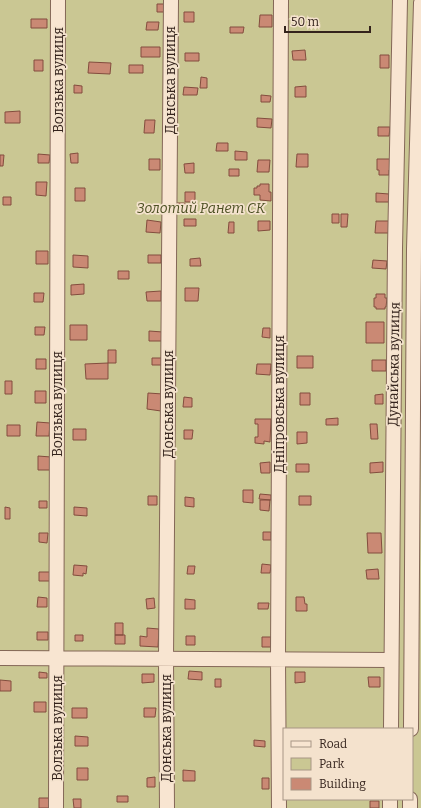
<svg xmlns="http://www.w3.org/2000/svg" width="421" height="808" viewBox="0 0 421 808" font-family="Bitter,serif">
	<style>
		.green { fill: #cac793 }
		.building { fill: #ca8974; stroke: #834d3e }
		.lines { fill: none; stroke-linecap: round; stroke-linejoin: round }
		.minor-casing { stroke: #846757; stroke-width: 16 }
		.minor { stroke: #f8e5d1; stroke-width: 14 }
		.labels { text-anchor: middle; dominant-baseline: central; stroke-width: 3.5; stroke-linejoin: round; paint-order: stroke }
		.street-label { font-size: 14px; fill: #34231c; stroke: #f4e2cd }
		.park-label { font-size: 14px; font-style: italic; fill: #4c5023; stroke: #f4e2cd }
	</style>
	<rect width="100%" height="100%" fill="#ecd6be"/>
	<path class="green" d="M 0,0 L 421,0 L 421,808 L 397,808 L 397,799 L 412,799 L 412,729 L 398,729 L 403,200 L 395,729 L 284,729 L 284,799 L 394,799 L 394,808 L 0,808 Z"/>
	<path class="building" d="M 157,4 L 167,4 L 167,12 L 157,12 Z
		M 184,12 L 194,12 L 194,22 L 184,22 Z
		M 260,15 L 272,15 L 272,27 L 259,27 Z
		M 31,19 L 47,19 L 47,28 L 31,28 Z
		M 147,22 L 159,22 L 158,30 L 146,30 Z
		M 230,27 L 244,27 L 243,33 L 230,33 Z
		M 141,47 L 160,47 L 160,57 L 141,57 Z
		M 305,50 L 306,60 L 293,60 L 292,51 Z
		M 185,53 L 199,53 L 199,61 L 185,61 Z
		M 380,55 L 389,55 L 389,68 L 380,68 Z
		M 34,60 L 43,60 L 43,71 L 34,71 Z
		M 89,62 L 111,63 L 110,74 L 88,73 Z
		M 129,65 L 143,65 L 143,73 L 129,73 Z
		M 201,77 L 207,78 L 207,88 L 200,88 Z
		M 74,85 L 82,86 L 82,93 L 74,93 Z
		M 306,86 L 306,97 L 295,97 L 295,87 Z
		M 184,87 L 198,88 L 197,95 L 183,95 Z
		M 261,95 L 271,96 L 270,102 L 261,102 Z
		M 20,111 L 20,123 L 5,123 L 5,112 Z
		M 257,118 L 272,119 L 271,128 L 257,127 Z
		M 145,120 L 155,120 L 154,133 L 144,133 Z
		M 378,127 L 390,127 L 389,136 L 378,136 Z
		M 217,143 L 228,143 L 228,151 L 216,151 Z
		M 235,151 L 247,152 L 247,160 L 235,160 Z
		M 78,153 L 78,163 L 71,163 L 70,154 Z
		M 38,154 L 50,155 L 49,163 L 38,163 Z
		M 297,154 L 308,154 L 308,167 L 296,167 Z
		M 0,155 L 4,155 L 3,166 L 0,166 Z
		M 149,159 L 160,159 L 160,170 L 149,170 Z
		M 377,159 L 390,159 L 390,170 L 389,170 L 389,175 L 379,175 L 379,170 L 377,170 Z
		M 258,160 L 270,160 L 269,172 L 257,172 Z
		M 194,163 L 194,173 L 185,173 L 184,164 Z
		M 229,169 L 239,169 L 239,176 L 229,176 Z
		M 36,182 L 47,182 L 46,196 L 36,195 Z
		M 260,184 L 269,184 L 269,192 L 271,192 L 271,201 L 260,200 L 260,195 L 254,195 L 254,188 L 257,188 L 257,186 L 260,186 Z
		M 75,188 L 85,188 L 85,201 L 75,201 Z
		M 185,192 L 195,192 L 195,202 L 185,202 Z
		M 376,193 L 389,194 L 389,202 L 376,202 Z
		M 3,197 L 11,197 L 11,205 L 3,205 Z
		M 174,203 L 185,203 L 185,211 L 174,211 Z
		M 332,214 L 339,214 L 339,223 L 332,223 Z
		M 341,214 L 348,214 L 347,227 L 341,227 Z
		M 184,219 L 196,219 L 196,226 L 184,226 Z
		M 147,220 L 161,222 L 160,233 L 146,232 Z
		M 258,221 L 270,221 L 270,230 L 258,231 Z
		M 376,221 L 391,221 L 391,233 L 375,233 Z
		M 229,222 L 234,222 L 234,233 L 228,233 Z
		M 36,251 L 48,251 L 48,264 L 36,264 Z
		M 73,255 L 88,256 L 88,268 L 73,267 Z
		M 148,255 L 161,255 L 161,263 L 148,263 Z
		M 200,258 L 201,266 L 190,266 L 190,259 Z
		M 373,260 L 387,261 L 386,269 L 372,268 Z
		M 118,271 L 129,271 L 129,279 L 118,279 Z
		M 84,284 L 84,294 L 71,295 L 71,285 Z
		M 185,288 L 199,288 L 198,301 L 185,301 Z
		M 161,291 L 161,301 L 147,301 L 146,292 Z
		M 34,293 L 44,293 L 43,302 L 34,302 Z
		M 376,294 L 385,294 L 385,298 L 387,298 L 386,307 L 385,307 L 385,309 L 376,309 L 376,307 L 374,307 L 374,298 L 376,298 Z
		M 366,322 L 384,322 L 384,343 L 366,343 Z
		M 70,325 L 87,325 L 87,340 L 70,340 Z
		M 35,327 L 45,327 L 44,335 L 35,335 Z
		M 263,328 L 270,328 L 270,338 L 262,337 Z
		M 149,331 L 163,332 L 162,341 L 149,341 Z
		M 108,350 L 116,350 L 116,363 L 108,363 Z
		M 297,356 L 313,356 L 313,368 L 297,368 Z
		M 152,358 L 163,358 L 163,365 L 152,365 Z
		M 36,359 L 46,359 L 46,369 L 36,369 Z
		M 372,360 L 386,360 L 386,371 L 372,371 Z
		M 108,363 L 108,379 L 86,379 L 85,364 Z
		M 257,364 L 271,364 L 270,375 L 256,374 Z
		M 5,381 L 12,381 L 12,394 L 5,394 Z
		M 35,391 L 46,391 L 46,403 L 35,403 Z
		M 148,393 L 163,394 L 161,411 L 147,409 Z
		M 300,393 L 310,393 L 310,405 L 300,405 Z
		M 383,394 L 383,404 L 375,404 L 375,395 Z
		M 184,397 L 192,398 L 192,407 L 183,407 Z
		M 338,418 L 338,425 L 326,425 L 326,419 Z
		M 255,419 L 271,419 L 270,442 L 264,441 L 264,444 L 255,443 L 255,437 L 258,437 L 258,424 L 255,424 Z
		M 37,422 L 50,423 L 49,436 L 36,436 Z
		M 370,424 L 377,424 L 378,439 L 371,439 Z
		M 7,425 L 20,425 L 20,436 L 7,436 Z
		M 73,429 L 86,429 L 86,440 L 73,440 Z
		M 184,430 L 193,430 L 192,439 L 184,439 Z
		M 297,432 L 307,432 L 307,443 L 297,444 Z
		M 38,456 L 51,457 L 51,470 L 38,470 Z
		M 270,462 L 270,473 L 261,473 L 260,463 Z
		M 383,462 L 383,472 L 370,473 L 370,463 Z
		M 296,464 L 309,464 L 309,472 L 296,472 Z
		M 243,490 L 253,490 L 253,503 L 243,502 Z
		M 260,494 L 271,495 L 271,500 L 259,499 Z
		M 148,496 L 157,496 L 157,505 L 148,505 Z
		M 299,496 L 311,496 L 311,505 L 299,505 Z
		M 185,497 L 194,498 L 194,507 L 185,506 Z
		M 260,500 L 270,500 L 269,511 L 260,510 Z
		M 39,501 L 47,501 L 47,508 L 39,508 Z
		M 5,507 L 10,508 L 10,519 L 5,519 Z
		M 74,507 L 87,508 L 87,516 L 74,515 Z
		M 263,532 L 271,532 L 271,540 L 263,540 Z
		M 39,533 L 48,533 L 47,543 L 39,542 Z
		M 367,533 L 381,533 L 382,553 L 368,553 Z
		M 262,564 L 271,565 L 270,573 L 261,573 Z
		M 74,565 L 87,566 L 86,574 L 83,573 L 83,576 L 73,575 Z
		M 188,566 L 195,566 L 194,574 L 187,574 Z
		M 378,569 L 379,579 L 367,579 L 366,570 Z
		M 39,572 L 50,572 L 50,581 L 39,581 Z
		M 38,597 L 47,598 L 47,607 L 37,607 Z
		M 296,597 L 304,597 L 305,604 L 307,604 L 307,611 L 296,611 Z
		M 154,598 L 155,608 L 147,609 L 146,599 Z
		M 185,599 L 195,600 L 195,609 L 185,609 Z
		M 258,603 L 269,603 L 268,609 L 258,609 Z
		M 115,623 L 123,623 L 123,635 L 115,635 Z
		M 147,628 L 159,629 L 158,647 L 140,646 L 140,636 L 147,637 Z
		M 37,632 L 48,632 L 48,640 L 37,640 Z
		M 75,635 L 83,635 L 83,641 L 75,641 Z
		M 115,635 L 125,635 L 125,644 L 115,644 Z
		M 186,636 L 195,636 L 195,645 L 186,645 Z
		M 262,637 L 271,637 L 271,647 L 262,647 Z
		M 189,671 L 202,672 L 202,680 L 188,679 Z
		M 39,672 L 47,673 L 47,678 L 39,678 Z
		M 295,672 L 305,672 L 305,682 L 295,683 Z
		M 142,674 L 154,674 L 154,682 L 142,683 Z
		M 368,677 L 380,677 L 380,687 L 369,687 Z
		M 215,679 L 221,679 L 221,687 L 215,687 Z
		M 0,680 L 11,681 L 11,691 L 0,691 Z
		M 34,702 L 46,702 L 46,712 L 34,712 Z
		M 72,708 L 87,708 L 87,718 L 72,718 Z
		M 144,708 L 156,708 L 155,717 L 144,717 Z
		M 75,736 L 88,737 L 88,746 L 75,746 Z
		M 254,740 L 265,741 L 265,747 L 254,746 Z
		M 77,768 L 88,768 L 88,780 L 77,780 Z
		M 183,770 L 195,771 L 195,781 L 183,781 Z
		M 155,777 L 155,787 L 147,787 L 147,778 Z
		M 262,778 L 269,778 L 269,789 L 262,789 Z
		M 117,796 L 128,796 L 128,802 L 117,802 Z
		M 39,798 L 49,798 L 50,808 L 39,808 Z
		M 73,799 L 81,799 L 81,808 L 74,808 Z
		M 370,801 L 379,801 L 379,808 L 370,808 Z"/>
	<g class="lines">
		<g class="minor-casing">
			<path id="minor" d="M 0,658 L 391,660
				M 391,729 L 395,248 L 400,0
				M 411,729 L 414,249 L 421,3
				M 56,808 L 58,0
				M 167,808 L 166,659 L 171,0
				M 279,808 L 278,659 L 281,0
				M 390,808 L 390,799
				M 410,808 L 410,799"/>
		</g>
		<use href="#minor" class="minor"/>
	</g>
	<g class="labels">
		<g class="street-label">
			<text transform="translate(58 80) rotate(-90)">Волзька вулиця</text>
			<text transform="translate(170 80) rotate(-90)">Донська вулиця</text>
			<text transform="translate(394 364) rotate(-89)">Дунайська вулиця</text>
			<text transform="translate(57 404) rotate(-90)">Волзька вулиця</text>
			<text transform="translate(168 404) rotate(-90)">Донська вулиця</text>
			<text transform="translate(279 404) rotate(-90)">Дніпровська вулиця</text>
			<text transform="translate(57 728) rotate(-90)">Волзька вулиця</text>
			<text transform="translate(166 728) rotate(-90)">Донська вулиця</text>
		</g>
		<g class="park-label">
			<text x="201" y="208">Золотий Ранет СК</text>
		</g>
	</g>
	<rect x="283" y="728" width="130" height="72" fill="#f4e2cd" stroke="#a79686"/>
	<rect x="291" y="741" width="20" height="6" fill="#f8e5d1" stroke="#a79686"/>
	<text x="319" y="748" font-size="12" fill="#34231c">Road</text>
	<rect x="291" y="758" width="20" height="12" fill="#cac793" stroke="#a79686"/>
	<text x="319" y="768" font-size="12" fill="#34231c">Park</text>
	<rect x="291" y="778" width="20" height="12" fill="#ca8974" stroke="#a79686"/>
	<text x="319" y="788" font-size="12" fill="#34231c">Building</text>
	<path d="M285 26v6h85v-6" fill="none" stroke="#34231c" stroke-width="2"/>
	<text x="291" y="26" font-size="12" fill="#34231c" stroke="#f4e2cd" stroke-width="3" paint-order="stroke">50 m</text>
</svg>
